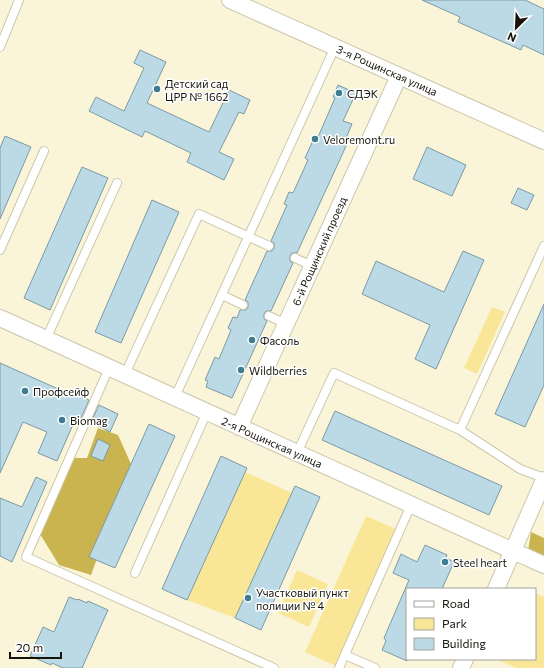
<svg xmlns="http://www.w3.org/2000/svg" width="544" height="668" viewBox="0 0 544 668" font-family="Commissioner,sans-serif">
	<style>
		.green { fill: #f9e797 }
		.forest { fill: #cab44f }
		.building { fill: #bbdae6; stroke: #7c9aa5 }
		.lines { fill: none; stroke-linecap: round; stroke-linejoin: round }
		.service-casing { stroke: #ccc6ab; stroke-width: 10 }
		.minor-casing { stroke: #ccc6ab; stroke-width: 18 }
		.service { stroke: #fff; stroke-width: 8 }
		.minor { stroke: #fff; stroke-width: 16 }
		.poi-dot { fill: #3e7c91; stroke: #fff; stroke-width: 1.5 }
		.labels { text-anchor: middle; dominant-baseline: central; stroke-width: 3; stroke-linejoin: round; paint-order: stroke }
		.street-label { font-size: 11px; fill: #15130a; stroke: #fff }
		.poi-label { font-size: 11px; fill: #15130a; stroke: #fff; text-anchor: start }
	</style>
	<rect width="100%" height="100%" fill="#faf5d9"/>
	<path class="green" d="M 492,307 L 505,312 L 477,374 L 464,368 Z
		M 245,472 L 292,493 L 235,618 L 187,600 Z
		M 366,516 L 396,529 L 336,666 L 305,652 Z
		M 297,570 L 328,584 L 309,627 L 278,613 Z
		M 535,593 L 544,597 L 544,668 L 516,668 L 496,659 L 535,659 Z"/>
	<path class="forest" d="M 98,428 L 118,435 L 131,464 L 91,575 L 59,565 L 40,534 L 73,458 L 87,458 Z
		M 531,532 L 544,538 L 544,558 L 528,551 Z"/>
	<path class="building" d="M 422,0 L 525,0 L 544,9 L 544,55 L 523,45 L 521,50 L 458,22 L 460,17 Z
		M 140,50 L 166,62 L 147,103 L 209,132 L 229,90 L 250,100 L 244,114 L 239,112 L 219,152 L 234,159 L 224,180 L 187,162 L 191,153 L 145,131 L 142,137 L 89,111 L 96,97 L 124,111 L 144,68 L 134,63 Z
		M 338,85 L 356,93 L 343,121 L 352,124 L 344,143 L 347,144 L 297,253 L 292,253 L 290,256 L 290,261 L 293,263 L 271,311 L 266,311 L 264,314 L 264,319 L 267,321 L 232,398 L 206,387 L 208,381 L 205,380 L 215,357 L 219,359 L 231,330 L 228,328 L 233,317 L 237,318 L 240,310 L 246,310 L 248,307 L 248,302 L 245,300 L 267,251 L 272,251 L 274,248 L 274,243 L 271,241 L 287,205 L 284,204 L 289,192 L 293,193 L 308,160 L 305,158 L 315,136 L 318,137 L 335,98 L 333,97 Z
		M 5,136 L 31,147 L 0,219 L 0,148 Z
		M 427,147 L 466,165 L 452,196 L 413,179 Z
		M 82,167 L 108,178 L 50,310 L 24,298 Z
		M 518,188 L 534,195 L 527,210 L 511,203 Z
		M 152,200 L 179,212 L 121,343 L 95,332 Z
		M 463,251 L 484,260 L 436,369 L 415,359 L 430,325 L 362,294 L 376,261 L 444,292 Z
		M 544,304 L 544,385 L 525,427 L 495,414 Z
		M 0,363 L 65,392 L 66,390 L 89,400 L 81,418 L 79,417 L 77,421 L 75,420 L 57,461 L 38,453 L 47,432 L 23,422 L 0,473 Z
		M 99,405 L 118,414 L 110,432 L 91,422 Z
		M 335,411 L 502,486 L 489,515 L 322,440 Z
		M 149,424 L 175,436 L 115,568 L 89,557 Z
		M 98,439 L 110,445 L 103,461 L 91,456 Z
		M 221,456 L 247,468 L 187,600 L 162,589 Z
		M 36,477 L 47,482 L 12,562 L 0,556 L 0,498 L 22,507 Z
		M 295,486 L 320,497 L 261,630 L 235,618 Z
		M 425,545 L 447,555 L 446,558 L 454,562 L 442,589 L 407,589 L 407,661 L 382,650 L 386,641 L 384,638 L 409,580 L 393,573 L 401,554 L 417,562 Z
		M 69,597 L 77,600 L 78,599 L 87,603 L 88,601 L 108,610 L 82,668 L 63,668 L 52,663 L 51,665 L 30,656 L 43,627 L 54,632 Z"/>
	<g class="lines">
		<g class="service-casing">
			<path id="service" d="M 0,47 L 19,0
				M 0,250 L 44,151
				M 295,258 L 312,266
				M 222,295 L 243,305
				M 269,316 L 286,324
				M 46,339 L 117,183
				M 109,368 L 26,557 L 274,668
				M 125,374 L 199,214 L 269,246
				M 175,397 L 335,47
				M 460,430 L 544,246
				M 297,453 L 334,373 L 460,430 L 520,469 L 544,478
				M 135,573 L 207,412
				M 345,655 L 375,668
				M 339,668 L 411,505"/>
		</g>
		<g class="minor-casing">
			<path id="minor" d="M 230,0 L 544,141
				M 0,318 L 544,565
				M 239,427 L 399,76
				M 496,589 L 544,480
				M 461,668 L 465,659"/>
		</g>
		<use href="#service" class="service"/>
		<use href="#minor" class="minor"/>
	</g>
	<g class="poi-dot">
		<circle cx="157" cy="89" r="4"/>
		<circle cx="339" cy="93" r="4"/>
		<circle cx="315" cy="139" r="4"/>
		<circle cx="252" cy="340" r="4"/>
		<circle cx="241" cy="370" r="4"/>
		<circle cx="25" cy="391" r="4"/>
		<circle cx="62" cy="420" r="4"/>
		<circle cx="445" cy="562" r="4"/>
		<circle cx="248" cy="598" r="4"/>
	</g>
	<g class="labels">
		<g class="street-label">
			<text transform="translate(387 70) rotate(24)">3-я Рощинская улица</text>
			<text transform="translate(319 251) rotate(-66)">6-й Рощинский проезд</text>
			<text transform="translate(272 442) rotate(24)">2-я Рощинская улица</text>
		</g>
		<g class="poi-label">
			<text x="165" y="83">Детский сад<tspan x="165" dy="13">ЦРР № 1662</tspan></text>
			<text x="347" y="93">СДЭК</text>
			<text x="323" y="139">Veloremont.ru</text>
			<text x="260" y="340">Фасоль</text>
			<text x="249" y="370">Wildberries</text>
			<text x="33" y="391">Профсейф</text>
			<text x="70" y="420">Biomag</text>
			<text x="453" y="562">Steel heart</text>
			<text x="256" y="592">Участковый пункт<tspan x="256" dy="13">полиции № 4</tspan></text>
		</g>
	</g>
	<rect x="406" y="588" width="130" height="72" fill="#ffffff" stroke="#a1a19d"/>
	<rect x="414" y="601" width="20" height="6" fill="#ffffff" stroke="#a1a19d"/>
	<text x="442" y="608" font-size="12" fill="#15130a">Road</text>
	<rect x="414" y="618" width="20" height="12" fill="#f9e797" stroke="#a1a19d"/>
	<text x="442" y="628" font-size="12" fill="#15130a">Park</text>
	<rect x="414" y="638" width="20" height="12" fill="#bbdae6" stroke="#a1a19d"/>
	<text x="442" y="648" font-size="12" fill="#15130a">Building</text>
	<g transform="translate(516 28) rotate(204)" stroke="#ffffff" stroke-width="3" paint-order="stroke">
	<path d="M0-3L7 15L0 10L-7 15Z" fill="#15130a"/>
	<text y="-6" font-size="11" font-weight="bold" text-anchor="middle" fill="#15130a">N</text>
	</g>
	<path d="M10 652v6h51v-6" fill="none" stroke="#15130a" stroke-width="2"/>
	<text x="16" y="652" font-size="12" fill="#15130a" stroke="#ffffff" stroke-width="3" paint-order="stroke">20 m</text>
</svg>
